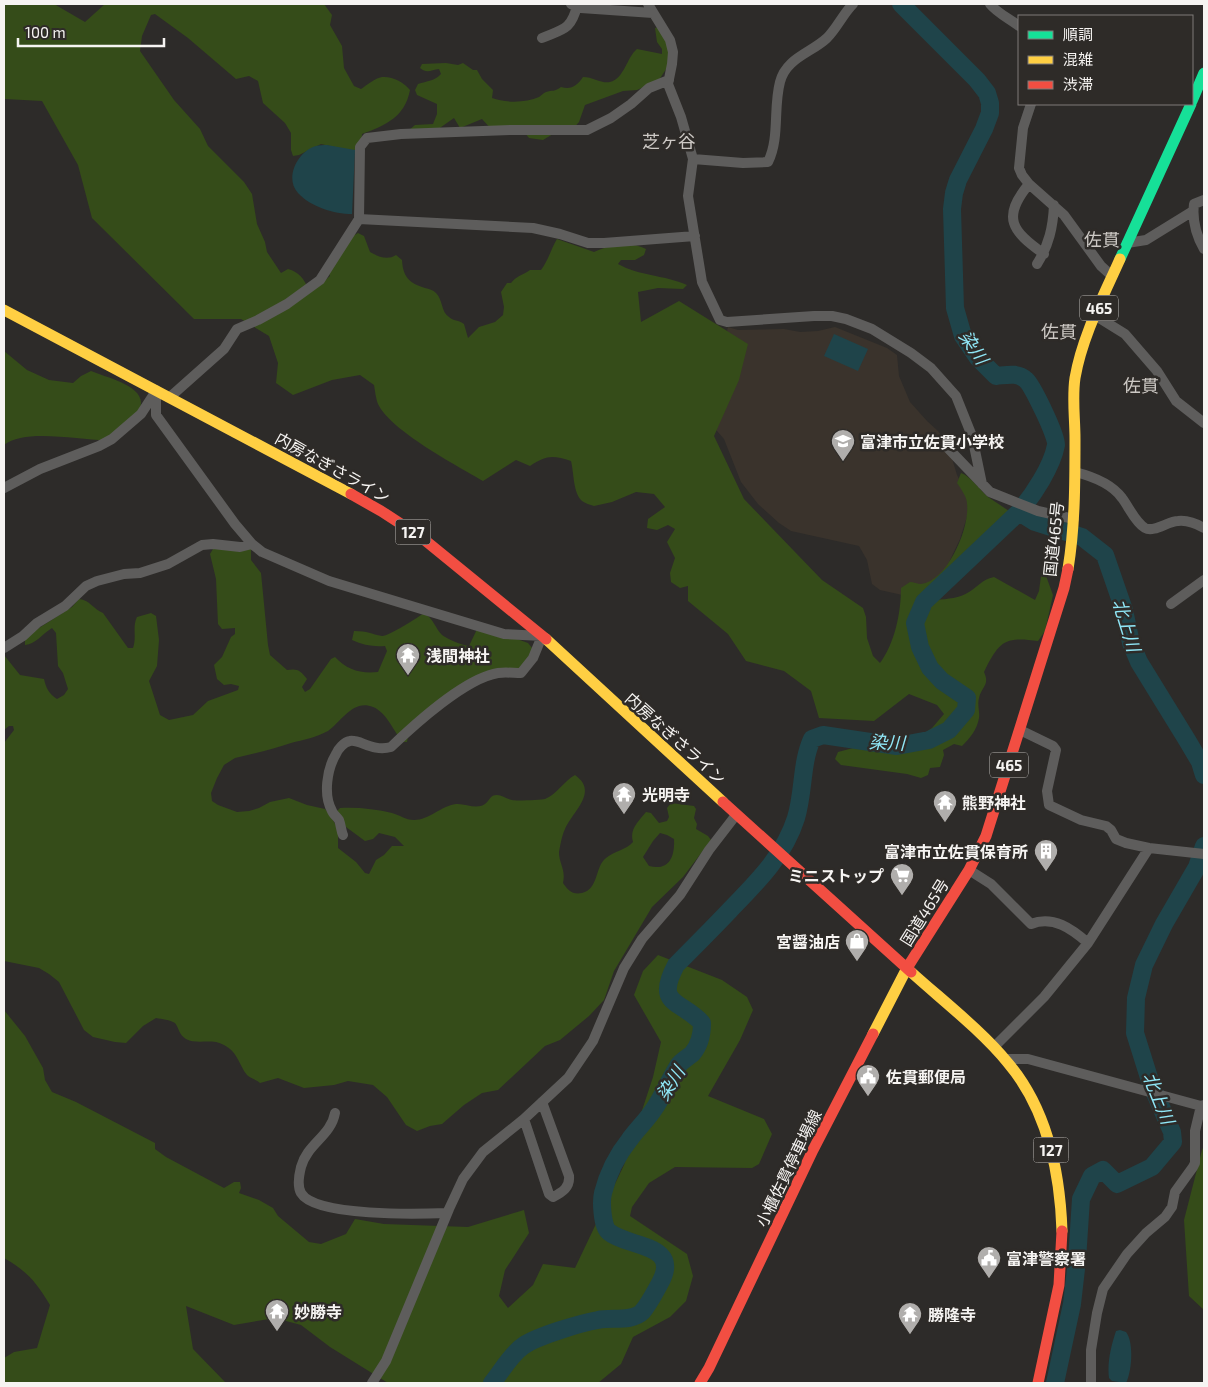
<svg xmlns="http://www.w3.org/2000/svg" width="1208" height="1387" viewBox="0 0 1208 1387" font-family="'Exo 2','Noto Sans JP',sans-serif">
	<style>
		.built { fill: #3a332c }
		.green { fill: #354c19; fill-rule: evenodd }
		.water { fill: #1f444a }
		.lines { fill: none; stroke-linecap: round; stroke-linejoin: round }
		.river { stroke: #1f444a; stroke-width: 18 }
		.street { stroke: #5e5d5c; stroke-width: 10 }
		.fast { stroke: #16e098; stroke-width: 11 }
		.slow { stroke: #ffcf43; stroke-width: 11 }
		.jam { stroke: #f24e42; stroke-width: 11 }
		.labels { text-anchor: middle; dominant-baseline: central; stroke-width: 5; stroke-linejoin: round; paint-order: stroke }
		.shield { fill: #2e2b28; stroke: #bab8b5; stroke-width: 1 }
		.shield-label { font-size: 15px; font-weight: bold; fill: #f6f4f2 }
		.poi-label { font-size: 16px; font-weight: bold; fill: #f6f4f2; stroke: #2e2b28; text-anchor: start }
		.street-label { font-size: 16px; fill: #f6f4f2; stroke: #2e2b28 }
		.neighbourhood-label { font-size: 18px; fill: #cdc9c5; stroke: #2e2b28 }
		.water-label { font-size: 18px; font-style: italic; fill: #90e8f8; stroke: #2e2b28 }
	</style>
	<rect width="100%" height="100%" fill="#2d2b29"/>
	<path class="built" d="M 728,327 L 738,330 L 784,329 L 800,332 L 818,331 L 835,327 L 887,348 L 897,355 L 899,376 L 910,402 L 927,421 L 938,431 L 947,442 L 957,475 L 971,504 L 960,539 L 943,575 L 907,596 L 880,590 L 872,584 L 867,560 L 859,546 L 791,531 L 779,523 L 758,504 L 741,482 L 724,439 L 710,423 L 724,343 Z"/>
	<path class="green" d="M 4,4 L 54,4 L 85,22 L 105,4 L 324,4 L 332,15 L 330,25 L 342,46 L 344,68 L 354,86 L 361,89 C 367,85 375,78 382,77 C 392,76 404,82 410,90 C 405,117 386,125 362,134 C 362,142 360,147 353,151 L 321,144 L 299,155 L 293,156 L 291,150 L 291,133 L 285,123 L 263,103 L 258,81 L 249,76 L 236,79 L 188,38 L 155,14 L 151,15 L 142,36 L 140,51 L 174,100 L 200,129 L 208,146 L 244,182 L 252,194 L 257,224 L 265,242 L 267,252 L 281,273 L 288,269 C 299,272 304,279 308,288 L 323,282 L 330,276 L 328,271 L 351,237 L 358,233 L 364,236 L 370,252 C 377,256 387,261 396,255 L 402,260 C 403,277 409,283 425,288 C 429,289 433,290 436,293 C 443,300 441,312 449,317 C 453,321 459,320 464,324 L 468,338 L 479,327 L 495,322 L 503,315 L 504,307 L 501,292 L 507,283 L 511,283 C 516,276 523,275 530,270 L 541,270 C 548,261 551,249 557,239 L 594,252 C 609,245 631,241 646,249 L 644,255 L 635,260 L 621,260 L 618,264 C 639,276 665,275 687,285 L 683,289 L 658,288 L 638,292 L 641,322 L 679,301 L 748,344 L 739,380 L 714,436 L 744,499 L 822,580 L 863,608 L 866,617 L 867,638 L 873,656 L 880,663 C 895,643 901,612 901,588 L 910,582 C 913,582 918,584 921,584 C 948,581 970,527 967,504 C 967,497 961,489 957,483 L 961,473 C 970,476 980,490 988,497 C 995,502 1002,506 1009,511 L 1011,520 L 971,569 L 937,600 C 947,599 960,598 969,592 C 979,586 981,580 994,577 L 1035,600 L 1039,591 L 1041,576 L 1045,573 L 1053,595 L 1045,631 L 1038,641 C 1004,636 999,642 984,672 C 990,685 982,686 979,698 C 977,705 980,712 979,718 C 977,730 970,738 962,746 L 954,744 L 943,750 L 944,755 L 940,767 L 930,768 L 928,775 L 921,778 L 907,774 L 841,765 L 835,759 L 838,752 L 857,747 L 919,737 L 932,728 L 944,714 L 937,705 L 909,694 L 874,721 L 819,718 L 811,691 L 784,671 L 746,661 L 728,634 L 688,601 L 688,586 L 680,588 L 671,582 L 670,573 L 675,558 L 667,542 L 675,529 L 668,525 L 657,530 L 647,528 L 648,519 L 665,507 L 654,494 L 636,492 L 612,502 L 594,506 C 590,505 585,503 582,501 C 573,493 574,473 571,461 C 553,455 546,455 530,466 L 516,460 L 483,481 C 456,465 391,431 378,404 C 376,399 375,391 374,385 L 360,375 L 332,380 L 293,395 L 276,383 L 278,363 L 269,336 L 241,319 L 194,319 L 92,218 L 78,165 L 42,101 L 5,99 L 4,135 Z
		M 659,27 L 670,50 L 668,66 L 659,80 L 637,90 L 623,91 L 585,105 L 579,122 L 572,130 L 553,134 L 543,140 L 529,138 L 524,132 L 493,131 L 482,119 L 460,128 L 454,118 L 434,132 L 409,130 L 415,125 L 433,124 L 437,114 L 437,104 L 417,95 L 415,90 L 418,84 C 427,81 435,81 441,74 L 439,69 C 431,70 427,74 420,68 L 422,64 L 446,63 L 458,65 L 463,63 L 473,70 L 477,70 L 482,79 L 493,90 L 492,98 C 505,103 526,103 539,97 C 542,95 543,93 546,92 C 552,90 555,92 561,87 C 571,90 577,86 583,77 C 593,77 602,84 610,82 C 624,79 627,57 637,49 L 662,54 L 662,49 L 657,42 L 655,28 Z
		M 4,351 L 27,370 L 49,380 L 73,383 L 81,376 L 91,371 C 107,378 157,388 136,415 C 130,424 114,433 105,440 C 79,440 24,428 4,445 Z
		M 213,549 L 251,549 L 251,560 L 261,573 L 268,645 L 270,655 L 287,670 C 298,668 301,671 307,679 L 302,687 L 305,692 L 310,689 L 331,659 L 335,657 C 347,670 361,674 378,672 L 387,651 L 385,646 C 373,647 363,645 352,640 L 354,631 C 368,631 371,634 382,636 C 387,637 419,617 424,613 C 434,619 435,628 442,635 C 447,639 462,645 469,646 L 479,625 L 528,643 L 533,649 L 528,669 L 494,672 L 467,684 L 408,737 L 407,742 L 402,742 C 394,731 386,712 373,707 C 353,699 342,721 328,731 C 317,737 303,740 291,743 C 272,749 254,754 235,758 L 224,765 L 217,778 L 211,793 L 212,801 L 218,805 L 237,812 L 249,811 L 259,808 L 270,802 L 289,798 L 307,805 L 325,809 L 330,815 L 338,829 L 338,848 L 356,862 L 365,873 L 369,874 L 376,860 L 384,855 L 392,846 L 404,846 L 395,837 L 379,833 L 373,839 L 365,841 L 346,827 L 336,812 L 340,808 C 357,807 376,809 392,813 C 400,815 405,820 414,820 C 429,820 441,806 456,804 C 465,803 476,810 485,804 C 490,800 490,795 497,795 C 502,795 507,799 512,800 C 514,801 542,800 545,799 C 556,795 564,781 575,775 C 599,792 573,811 565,829 C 562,835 560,846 559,852 C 559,864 566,869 563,883 C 568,890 572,895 582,893 C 599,889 595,866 606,858 C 614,851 626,850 633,842 C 629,829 639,821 646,812 L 651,813 L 659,823 L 667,821 L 669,817 L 667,808 L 671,803 L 694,806 L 696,809 L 694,818 L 697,824 L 696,829 L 708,836 L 711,840 L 683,877 L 652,907 L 614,971 L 604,1000 L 589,1016 L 560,1040 L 545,1046 L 498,1090 L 482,1093 L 464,1105 L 442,1124 L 430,1126 L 417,1131 L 406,1125 L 387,1097 L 373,1085 L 348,1081 L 334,1085 L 304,1088 L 278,1078 L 260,1083 C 257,1080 250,1078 247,1075 C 239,1065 238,1052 224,1045 C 212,1038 197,1045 186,1039 C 179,1035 179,1028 175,1023 C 170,1020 162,1019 156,1018 L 143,1026 L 126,1043 L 115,1042 L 93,1037 L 84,1030 L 59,982 L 49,974 L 39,968 L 4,961 L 4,743 L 14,730 L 13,726 L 9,726 L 4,730 L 4,655 L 20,675 L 44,679 C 46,688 49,694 57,699 L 64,695 L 68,689 L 63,673 L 58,666 L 56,633 L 52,628 C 42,634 36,644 25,645 L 25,639 L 28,635 L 72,607 L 79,599 C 90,600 93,609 103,613 L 128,648 L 133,648 C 137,637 132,627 137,617 L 151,613 L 156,616 L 159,640 L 157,666 L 149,681 L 160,715 L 169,720 L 193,715 L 208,701 L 238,690 L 239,686 L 231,684 L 224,685 L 217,679 L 214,665 L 222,657 L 231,637 L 235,634 L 235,628 L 222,629 L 218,624 L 216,579 L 210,554 ZM 660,833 L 667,835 L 674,839 C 675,857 669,871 649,866 L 643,857 L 653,841 Z
		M 658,955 L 722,980 L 747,997 L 753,1010 L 740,1040 L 708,1096 L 764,1119 L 772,1134 L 759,1164 L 752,1168 L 675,1167 L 649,1183 L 632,1207 L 630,1216 L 687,1254 L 693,1276 L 686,1301 L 670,1317 L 633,1337 L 621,1364 L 598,1383 L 388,1383 L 330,1347 L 301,1325 L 275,1318 L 234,1325 L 186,1306 L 193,1349 L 226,1383 L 4,1383 L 4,1358 L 14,1352 L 37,1348 L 50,1305 C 36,1282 28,1272 4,1258 L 4,1010 L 25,1036 L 43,1068 L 45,1080 L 52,1092 L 76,1102 L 155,1143 L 155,1149 L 166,1157 L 224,1188 L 234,1182 L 240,1182 L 241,1188 L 239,1193 L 259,1200 L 273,1208 L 278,1216 L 309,1242 L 321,1244 L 346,1234 L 355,1219 L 384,1224 L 468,1227 L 524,1210 L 529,1233 L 505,1270 L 499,1296 L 508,1308 L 533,1285 L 543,1264 L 575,1268 L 624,1165 L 653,1077 L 661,1042 L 634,995 L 643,971 Z
		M 1204,1146 L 1204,1310 L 1189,1296 L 1184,1220 L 1202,1150 Z"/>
	<path class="water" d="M 327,145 L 355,150 L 352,214 C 334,214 311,207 298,193 C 284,178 298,151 316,146 C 319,145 324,145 327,145 Z
		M 834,334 L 868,349 L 858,371 L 824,356 Z
		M 1120,1330 L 1126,1332 C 1134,1342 1132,1371 1126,1383 L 1112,1381 L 1109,1378 C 1107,1363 1111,1346 1116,1331 Z"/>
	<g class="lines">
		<path class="river" d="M 1019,512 L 1035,522 L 1082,537 L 1105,555 L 1124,610 L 1131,643 L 1139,662 L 1187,740 L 1200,762 L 1204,775
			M 492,1383 C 502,1371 510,1355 523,1346 C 537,1336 581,1323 598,1320 C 611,1317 632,1322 642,1312 C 649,1304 655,1292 660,1283 C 682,1243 628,1248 609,1232 C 602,1227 601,1201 603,1193 C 608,1173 618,1154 630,1139 C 637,1129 647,1120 654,1109 C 663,1096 669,1080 678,1066 C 681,1061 687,1058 692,1054 C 700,1045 702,1034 702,1023 C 681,1000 654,1006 676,965 C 694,947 712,929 730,910 C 757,882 784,856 796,818 C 804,792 801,763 812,739 L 823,735 L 897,746 L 929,740 L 949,730 L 966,710 L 967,698 L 942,681 L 930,668 L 920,647 L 915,623 L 924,602 L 1019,512 C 1033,495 1052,467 1056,445 C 1058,438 1032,385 1026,380 C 1018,372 1007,375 996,376 L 978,358 L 963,336 L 955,308 L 952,209 L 954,193 L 958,180 L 984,129 L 990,113 L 990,103 L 987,93 L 977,80 L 901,4
			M 1055,1383 L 1072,1304 L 1077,1260 L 1081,1199 L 1092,1176 L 1103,1170 L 1117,1184 L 1152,1167 L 1173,1142 L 1172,1132 L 1151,1084 L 1135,1033 L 1136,998 L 1144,965 L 1164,924 L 1197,867 L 1204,846"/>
		<path class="street" d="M 571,4 L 581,8 L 653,13
			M 648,4 L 670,40 L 673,52 L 672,64 L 668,84 L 681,117 L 693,159 L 688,196 L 702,282 L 720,320 L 727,322 L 814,316 L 832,316 L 846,319 L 872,329 L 911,353 L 931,368 L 956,396 L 972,436 L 982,484
			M 990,4 C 997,13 1010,19 1019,26
			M 542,38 C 563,29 571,30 577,6
			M 1031,104 L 1023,128 L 1019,168 L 1022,175 L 1029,184 L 1064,215 L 1101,266 L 1112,276
			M 693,159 L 743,163 L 768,162 C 780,138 773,108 780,82 C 786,58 811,53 827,38 C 837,28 843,14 853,4
			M 1029,184 C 1001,218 1012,231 1044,254
			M 1204,200 L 1194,204 C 1192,220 1196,235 1204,249
			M 359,219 L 533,228 L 560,234 L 588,243 L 604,243 L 695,236
			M 1127,243 L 1146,240 L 1193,211
			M 1037,264 C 1049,245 1053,227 1054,205
			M 1096,316 L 1125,334 L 1157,371 L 1176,401 L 1204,423
			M 156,390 L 156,415 L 235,524 L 252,544 L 262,552 L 329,581 L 418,608 L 504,634 L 542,636 L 533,658 L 521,673 C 514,673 505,672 498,673 C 466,678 415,724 391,747 C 372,752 360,739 350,741 C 344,742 338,749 336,754 C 327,769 323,795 332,811 C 333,814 337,817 339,820 C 341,825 341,831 343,835
			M 170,397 L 224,349 L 237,329 L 258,320 L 287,304 L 320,280 L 359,219 L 360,147 L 367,138 L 401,134 L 511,130 L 587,130 L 611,118 L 631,104 L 649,88 L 669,80
			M 944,444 L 990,492 L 1038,511 L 1074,519
			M 1075,472 C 1091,476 1112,484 1122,498 C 1129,507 1135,522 1145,528 C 1154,533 1168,521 1178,521 C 1187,520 1197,524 1204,528
			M 4,488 L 40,469 L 99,446 L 112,439 L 141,414 L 156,391
			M 1171,604 L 1204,580
			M 4,648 L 23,636 L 37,623 L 65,606 L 86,586 L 97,581 L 124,574 L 140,573 L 168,564 L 202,545 L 213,544 L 240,547 L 252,544
			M 1020,730 L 1053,746 L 1056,750 L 1047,791 L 1049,805 L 1081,820 L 1106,826 L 1111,830 L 1116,839 L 1126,843 L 1149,848 L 1204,854
			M 969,870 L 991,884 L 1031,924 C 1053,915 1072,929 1088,943
			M 994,1047 L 1044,997 L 1088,943 L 1149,848
			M 1006,1059 L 1028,1059 L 1201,1106 L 1204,1105
			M 335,1113 C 331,1136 307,1144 301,1167 C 299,1175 297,1186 301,1193 C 315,1217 420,1214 447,1213
			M 524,1119 L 549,1194 L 553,1197 C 563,1192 570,1187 569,1176 L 542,1102
			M 372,1383 L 386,1361 L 449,1209 L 463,1179 L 483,1152 L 524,1119 L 568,1078 L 593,1041 L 624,968 L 642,939 L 680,895 L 709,850 L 736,815
			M 1091,1383 L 1091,1350 L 1097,1313 L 1103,1289 L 1127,1254 L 1146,1233 L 1165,1217 L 1172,1207 L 1175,1192 L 1193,1167 L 1195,1163 L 1195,1131 L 1201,1106"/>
		<path class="fast" d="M 1192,101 L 1204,73
			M 1120,259 L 1191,104"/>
		<path class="slow" d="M 4,310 L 351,494
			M 1068,569 C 1075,526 1075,483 1075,439 C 1075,418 1072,398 1075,378 C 1082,337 1103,297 1120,259
			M 546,639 L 723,802
			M 911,972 C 942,1000 982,1031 1008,1063 C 1047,1109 1060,1172 1062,1231
			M 873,1034 L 907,968"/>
		<path class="jam" d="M 351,494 L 381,511 L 421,537 L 546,639
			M 723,802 L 911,972
			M 907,968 L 969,870 L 986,836 L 1064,588 L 1068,569
			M 700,1383 L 709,1368 L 813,1150 L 873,1034
			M 1038,1383 L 1059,1285 L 1062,1231"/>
	</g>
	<defs>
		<g id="school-pin" transform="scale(1.25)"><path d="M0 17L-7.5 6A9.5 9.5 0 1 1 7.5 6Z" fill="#b0aeac" stroke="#2e2b28"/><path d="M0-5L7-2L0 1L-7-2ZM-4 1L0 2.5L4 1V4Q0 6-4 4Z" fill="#fff"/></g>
		<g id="temple-pin" transform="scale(1.25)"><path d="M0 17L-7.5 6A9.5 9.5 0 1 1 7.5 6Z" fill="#b0aeac" stroke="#2e2b28"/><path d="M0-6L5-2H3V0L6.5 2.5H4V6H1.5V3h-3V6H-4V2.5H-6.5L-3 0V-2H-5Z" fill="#fff"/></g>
		<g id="building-pin" transform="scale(1.25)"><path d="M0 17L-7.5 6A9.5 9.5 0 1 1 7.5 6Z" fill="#b0aeac" stroke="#2e2b28"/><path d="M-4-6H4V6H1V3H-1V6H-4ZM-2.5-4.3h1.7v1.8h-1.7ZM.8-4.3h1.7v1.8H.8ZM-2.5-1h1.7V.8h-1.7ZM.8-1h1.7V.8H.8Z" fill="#fff"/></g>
		<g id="supermarket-pin" transform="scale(1.25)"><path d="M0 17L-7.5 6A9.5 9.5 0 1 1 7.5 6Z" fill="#b0aeac" stroke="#2e2b28"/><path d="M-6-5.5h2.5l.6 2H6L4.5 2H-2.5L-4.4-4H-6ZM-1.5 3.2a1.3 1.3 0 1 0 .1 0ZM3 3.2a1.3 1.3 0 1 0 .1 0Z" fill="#fff"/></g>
		<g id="shop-pin" transform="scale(1.25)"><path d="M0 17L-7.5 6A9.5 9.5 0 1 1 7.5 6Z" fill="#b0aeac" stroke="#2e2b28"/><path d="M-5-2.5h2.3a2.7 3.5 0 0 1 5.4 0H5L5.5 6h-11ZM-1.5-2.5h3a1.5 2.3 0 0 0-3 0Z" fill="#fff"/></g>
		<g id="civic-pin" transform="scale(1.25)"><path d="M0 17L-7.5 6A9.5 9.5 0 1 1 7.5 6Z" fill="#b0aeac" stroke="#2e2b28"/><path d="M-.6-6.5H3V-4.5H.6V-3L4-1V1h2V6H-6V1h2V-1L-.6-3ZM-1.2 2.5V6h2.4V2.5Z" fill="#fff"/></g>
	</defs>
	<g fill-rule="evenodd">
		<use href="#school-pin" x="843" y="441"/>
		<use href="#temple-pin" x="408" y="655"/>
		<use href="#temple-pin" x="624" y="794"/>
		<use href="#temple-pin" x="945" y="802"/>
		<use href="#building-pin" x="1046" y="851"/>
		<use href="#supermarket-pin" x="902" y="875"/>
		<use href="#shop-pin" x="857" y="941"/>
		<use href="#civic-pin" x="868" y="1076"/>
		<use href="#civic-pin" x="989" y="1258"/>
		<use href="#temple-pin" x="277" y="1311"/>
		<use href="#temple-pin" x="910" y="1314"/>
	</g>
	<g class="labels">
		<g class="shield">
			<rect x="1080" y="295.5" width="38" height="25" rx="4"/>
			<rect x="395.5" y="519.5" width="35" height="25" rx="4"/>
			<rect x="990" y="752.5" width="38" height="25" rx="4"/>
			<rect x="1033.5" y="1137.5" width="35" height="25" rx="4"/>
		</g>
		<g class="shield-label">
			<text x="1099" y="308">465</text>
			<text x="413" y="532">127</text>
			<text x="1009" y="765">465</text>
			<text x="1051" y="1150">127</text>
		</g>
		<g class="poi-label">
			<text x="860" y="441">富津市立佐貫小学校</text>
			<text x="426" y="655">浅間神社</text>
			<text x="642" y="794">光明寺</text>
			<text x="962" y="802">熊野神社</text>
			<text x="1028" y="851" text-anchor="end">富津市立佐貫保育所</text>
			<text x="884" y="875" text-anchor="end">ミニストップ</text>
			<text x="840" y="941" text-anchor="end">宮醤油店</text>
			<text x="886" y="1076">佐貫郵便局</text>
			<text x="1006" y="1258">富津警察署</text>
			<text x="294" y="1311">妙勝寺</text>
			<text x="928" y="1314">勝隆寺</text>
		</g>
		<g class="street-label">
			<text transform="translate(333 467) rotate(29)">内房なぎさライン</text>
			<text transform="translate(1053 539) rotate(-84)">国道465号</text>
			<text transform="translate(676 738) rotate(42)">内房なぎさライン</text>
			<text transform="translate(924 912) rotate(-58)">国道465号</text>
			<text transform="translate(788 1168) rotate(-64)">小櫃佐貫停車場線</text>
		</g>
		<g class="neighbourhood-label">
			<text x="669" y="141">芝ヶ谷</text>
			<text x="1102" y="239">佐貫</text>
			<text x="1059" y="331">佐貫</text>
			<text x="1141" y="385">佐貫</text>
		</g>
		<g class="water-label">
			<text transform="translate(974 347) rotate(56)">染川</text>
			<text transform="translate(1127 625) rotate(73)">北上川</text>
			<text transform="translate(887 742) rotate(2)">染川</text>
			<text transform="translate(670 1083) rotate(-58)">染川</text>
			<text transform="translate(1159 1098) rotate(68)">北上川</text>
		</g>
	</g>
	<rect width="1208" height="1387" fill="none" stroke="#f6f4f2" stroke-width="10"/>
	<rect x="1018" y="15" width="175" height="90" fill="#2e2b28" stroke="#7e7b79"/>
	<rect x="1028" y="31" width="25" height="8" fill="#16e098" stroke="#7e7b79"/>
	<text x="1063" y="40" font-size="15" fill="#f6f4f2">順調</text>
	<rect x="1028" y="56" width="25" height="8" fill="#ffcf43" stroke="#7e7b79"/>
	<text x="1063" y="65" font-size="15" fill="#f6f4f2">混雑</text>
	<rect x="1028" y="81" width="25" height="8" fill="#f24e42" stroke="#7e7b79"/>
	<text x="1063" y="90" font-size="15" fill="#f6f4f2">渋滞</text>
	<path d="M18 38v8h146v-8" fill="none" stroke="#f6f4f2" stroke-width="2.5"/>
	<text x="25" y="38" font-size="15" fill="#f6f4f2" stroke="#2e2b28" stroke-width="4" paint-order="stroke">100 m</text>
</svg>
